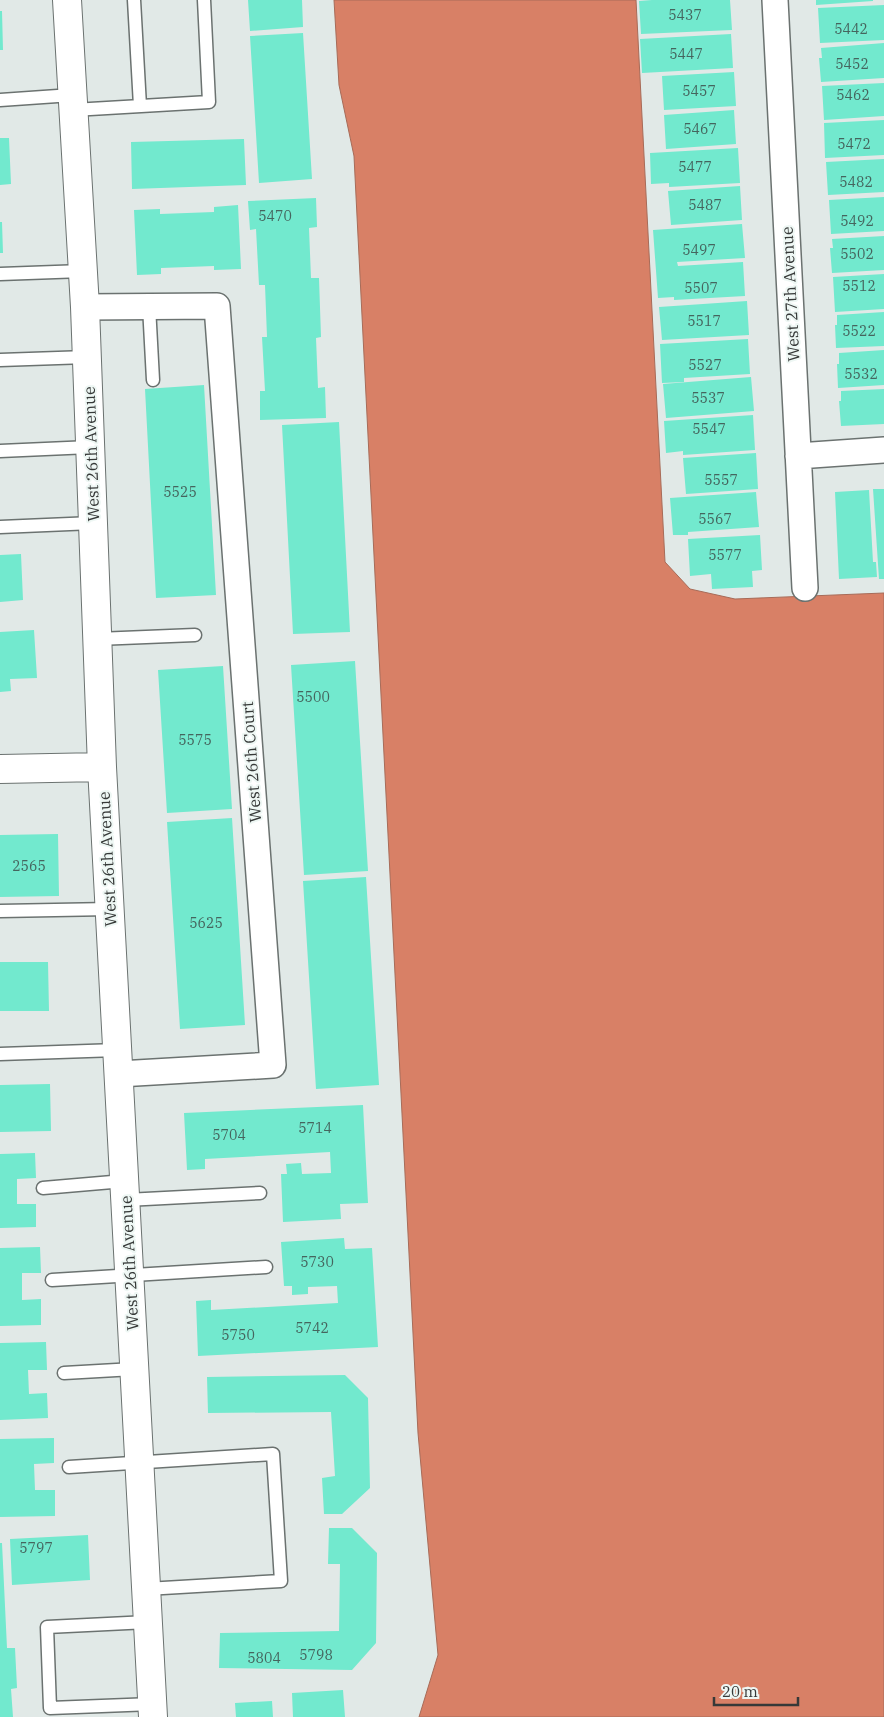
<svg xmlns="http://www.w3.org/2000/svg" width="884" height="1717" viewBox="0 0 884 1717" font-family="'IBM Plex Serif',serif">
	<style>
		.water { fill: #d88066; stroke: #a76b58 }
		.building { fill: #72e9ce }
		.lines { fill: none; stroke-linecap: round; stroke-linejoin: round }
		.lane-casing { stroke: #6b7270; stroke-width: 15 }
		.street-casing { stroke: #6b7270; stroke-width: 28 }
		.secondary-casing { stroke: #6b7270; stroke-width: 30 }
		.lane { stroke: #fff; stroke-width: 12 }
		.street { stroke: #fff; stroke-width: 25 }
		.secondary { stroke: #fff; stroke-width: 28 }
		.labels { text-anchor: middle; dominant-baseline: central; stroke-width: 4; stroke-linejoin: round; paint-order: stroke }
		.number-label { font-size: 14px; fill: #45655e }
		.street-label { font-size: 16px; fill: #363938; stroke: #eef7f4 }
	</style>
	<rect width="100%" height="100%" fill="#e1e9e7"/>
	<path class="water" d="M 334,0 L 636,0 L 665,562 L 690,589 L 735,599 L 884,593 L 884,1717 L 419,1717 L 438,1655 L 418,1433 L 354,156 L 339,85 Z"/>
	<path class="building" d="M 248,0 L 302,0 L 303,27 L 250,31 Z
		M 652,0 L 730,0 L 732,30 L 641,34 L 639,1 Z
		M 816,0 L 873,0 L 873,1 L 816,5 Z
		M 884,5 L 884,40 L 820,43 L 818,8 Z
		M 0,11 L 2,11 L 3,50 L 0,50 Z
		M 303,33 L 312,179 L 259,183 L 250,36 Z
		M 731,34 L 733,68 L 642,73 L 640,39 Z
		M 884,43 L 884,78 L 821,82 L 819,58 L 822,58 L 821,48 Z
		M 734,72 L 736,106 L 664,110 L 662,76 Z
		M 884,83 L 884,116 L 824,120 L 822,86 Z
		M 734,110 L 736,144 L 666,149 L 664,115 Z
		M 884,120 L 884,155 L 825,158 L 824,123 Z
		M 0,138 L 9,138 L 11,184 L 0,185 Z
		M 244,139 L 246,185 L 132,189 L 131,142 Z
		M 738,148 L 740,183 L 669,187 L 669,183 L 651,184 L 650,153 Z
		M 884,159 L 884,192 L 828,195 L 826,162 Z
		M 740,186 L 742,220 L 671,225 L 668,191 Z
		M 884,197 L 884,231 L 831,234 L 829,200 Z
		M 316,198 L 317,227 L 309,228 L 311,278 L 319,278 L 321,337 L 316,338 L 318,388 L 325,387 L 326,418 L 260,420 L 260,391 L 265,391 L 262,337 L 267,337 L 265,285 L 259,285 L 256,229 L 250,230 L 248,201 Z
		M 238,205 L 241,269 L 214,270 L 214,266 L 161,268 L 161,274 L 137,275 L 134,210 L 160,209 L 160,214 L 214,212 L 214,207 Z
		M 0,222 L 2,222 L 3,253 L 0,253 Z
		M 742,224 L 745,258 L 677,262 L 678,266 L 743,262 L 745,296 L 674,300 L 674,297 L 658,298 L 653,230 Z
		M 884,236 L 884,270 L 832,273 L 830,248 L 833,248 L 832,239 Z
		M 884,274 L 884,309 L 835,312 L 833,277 Z
		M 747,301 L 749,335 L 662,340 L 659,307 Z
		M 884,312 L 884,346 L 836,348 L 835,325 L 837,325 L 837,315 Z
		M 748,339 L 750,374 L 684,378 L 684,382 L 662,383 L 660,344 Z
		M 884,350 L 884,385 L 838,388 L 837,364 L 839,364 L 839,353 Z
		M 751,377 L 754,411 L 666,418 L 663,384 Z
		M 204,385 L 216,595 L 156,598 L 145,389 Z
		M 884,389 L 884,424 L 841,426 L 839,401 L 841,401 L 841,391 Z
		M 753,415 L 755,450 L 683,455 L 683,451 L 666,453 L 664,421 Z
		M 339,422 L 350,632 L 293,634 L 282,425 Z
		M 756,453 L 758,489 L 686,494 L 683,458 Z
		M 873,489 L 884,489 L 884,579 L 879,579 Z
		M 869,490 L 873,562 L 876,562 L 877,577 L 839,579 L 835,492 Z
		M 756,492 L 759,527 L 688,532 L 688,535 L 673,535 L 670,498 Z
		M 760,535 L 762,570 L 752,571 L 753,587 L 712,589 L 711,574 L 690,576 L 688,539 Z
		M 21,554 L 23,600 L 0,602 L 0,555 Z
		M 34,630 L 37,678 L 10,679 L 11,691 L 0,692 L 0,632 Z
		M 355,661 L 368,871 L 304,875 L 291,665 Z
		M 223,666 L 232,809 L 167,813 L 158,670 Z
		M 232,818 L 245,1025 L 180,1029 L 167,822 Z
		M 58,834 L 59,896 L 0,897 L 0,835 Z
		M 366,877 L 379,1085 L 316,1089 L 303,881 Z
		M 0,962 L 48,962 L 49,1011 L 0,1011 Z
		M 50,1084 L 51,1131 L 0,1132 L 0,1085 Z
		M 363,1105 L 368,1203 L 340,1204 L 341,1219 L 283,1222 L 281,1174 L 287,1174 L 286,1164 L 301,1163 L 302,1174 L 331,1173 L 330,1152 L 205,1159 L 205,1169 L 187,1170 L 184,1113 Z
		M 35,1153 L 36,1178 L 17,1179 L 17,1204 L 36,1204 L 36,1227 L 0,1228 L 0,1154 Z
		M 344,1238 L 345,1249 L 372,1248 L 378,1347 L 198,1356 L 196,1301 L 211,1300 L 211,1310 L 338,1303 L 337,1286 L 308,1287 L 308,1294 L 292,1295 L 292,1286 L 284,1286 L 281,1242 Z
		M 40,1247 L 41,1273 L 22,1273 L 22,1300 L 41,1299 L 41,1325 L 0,1326 L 0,1248 Z
		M 46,1342 L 47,1370 L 28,1370 L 29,1394 L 47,1393 L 48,1418 L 0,1420 L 0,1343 Z
		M 345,1375 L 368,1398 L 370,1488 L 342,1514 L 324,1514 L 322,1478 L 335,1476 L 331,1412 L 208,1413 L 207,1377 Z
		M 54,1438 L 54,1463 L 34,1464 L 35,1490 L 55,1490 L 55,1516 L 0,1517 L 0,1439 Z
		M 329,1528 L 352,1528 L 377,1553 L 376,1643 L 352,1670 L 219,1668 L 220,1633 L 339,1631 L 340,1564 L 328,1564 Z
		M 88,1535 L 90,1580 L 12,1585 L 10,1539 Z
		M 0,1543 L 2,1543 L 7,1648 L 15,1648 L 17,1688 L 11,1689 L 13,1717 L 0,1717 Z
		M 343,1690 L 345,1717 L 293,1717 L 292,1693 Z
		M 272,1701 L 273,1717 L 236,1717 L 235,1703 Z"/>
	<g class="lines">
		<g class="lane-casing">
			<path id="lane" d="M 134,0 L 140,106
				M 0,100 L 72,95
				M 73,110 L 209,102 L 204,0
				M 0,274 L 83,271
				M 149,306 L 153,380
				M 0,360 L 87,357
				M 0,451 L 90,447
				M 0,527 L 93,523
				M 97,639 L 195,635
				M 0,911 L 110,909
				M 0,1054 L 117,1050
				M 43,1188 L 124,1181
				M 126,1200 L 260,1193
				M 52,1280 L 266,1267
				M 64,1373 L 134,1369
				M 69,1467 L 273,1454 L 281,1581 L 146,1589
				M 148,1622 L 47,1627 L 50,1708 L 153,1704"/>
		</g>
		<g class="street-casing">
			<path id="street" d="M 775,0 L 805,588
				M 85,307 L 217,306 L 273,1065 L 119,1074
				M 798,456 L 884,450"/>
		</g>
		<g class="secondary-casing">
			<path id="secondary" d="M 67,0 L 85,307 L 102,767 L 153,1717
				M 0,769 L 102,767"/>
		</g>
		<use href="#lane" class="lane"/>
		<use href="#street" class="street"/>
		<use href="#secondary" class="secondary"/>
	</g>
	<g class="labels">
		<g class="number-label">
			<text x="685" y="15">5437</text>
			<text x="851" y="29">5442</text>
			<text x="686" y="54">5447</text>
			<text x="852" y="64">5452</text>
			<text x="699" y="91">5457</text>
			<text x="853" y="95">5462</text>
			<text x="700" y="129">5467</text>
			<text x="854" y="144">5472</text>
			<text x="695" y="167">5477</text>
			<text x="856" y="182">5482</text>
			<text x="705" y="205">5487</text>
			<text x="275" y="216">5470</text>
			<text x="857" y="221">5492</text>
			<text x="699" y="250">5497</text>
			<text x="857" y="254">5502</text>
			<text x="859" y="286">5512</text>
			<text x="701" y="288">5507</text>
			<text x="704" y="321">5517</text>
			<text x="859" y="331">5522</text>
			<text x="705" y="365">5527</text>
			<text x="861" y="374">5532</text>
			<text x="708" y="398">5537</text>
			<text x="709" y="429">5547</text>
			<text x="721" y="480">5557</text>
			<text x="180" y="492">5525</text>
			<text x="715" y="519">5567</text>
			<text x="725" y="555">5577</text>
			<text x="313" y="697">5500</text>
			<text x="195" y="740">5575</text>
			<text x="29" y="866">2565</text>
			<text x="206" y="923">5625</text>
			<text x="315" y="1128">5714</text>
			<text x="229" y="1135">5704</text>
			<text x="317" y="1262">5730</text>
			<text x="312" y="1328">5742</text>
			<text x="238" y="1335">5750</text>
			<text x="36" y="1548">5797</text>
			<text x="316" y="1655">5798</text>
			<text x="264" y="1658">5804</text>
		</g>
		<g class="street-label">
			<text transform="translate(790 294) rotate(-93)">West 27th Avenue</text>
			<text transform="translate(91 454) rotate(-92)">West 26th Avenue</text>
			<text transform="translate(251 762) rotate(-94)">West 26th Court</text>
			<text transform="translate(107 859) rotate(-93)">West 26th Avenue</text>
			<text transform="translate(129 1263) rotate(-93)">West 26th Avenue</text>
		</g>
	</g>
	<path d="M714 1697v8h84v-8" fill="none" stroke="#363938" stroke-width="2.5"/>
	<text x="722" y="1697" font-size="15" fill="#363938" stroke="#eef7f4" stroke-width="4" paint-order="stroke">20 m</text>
</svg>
